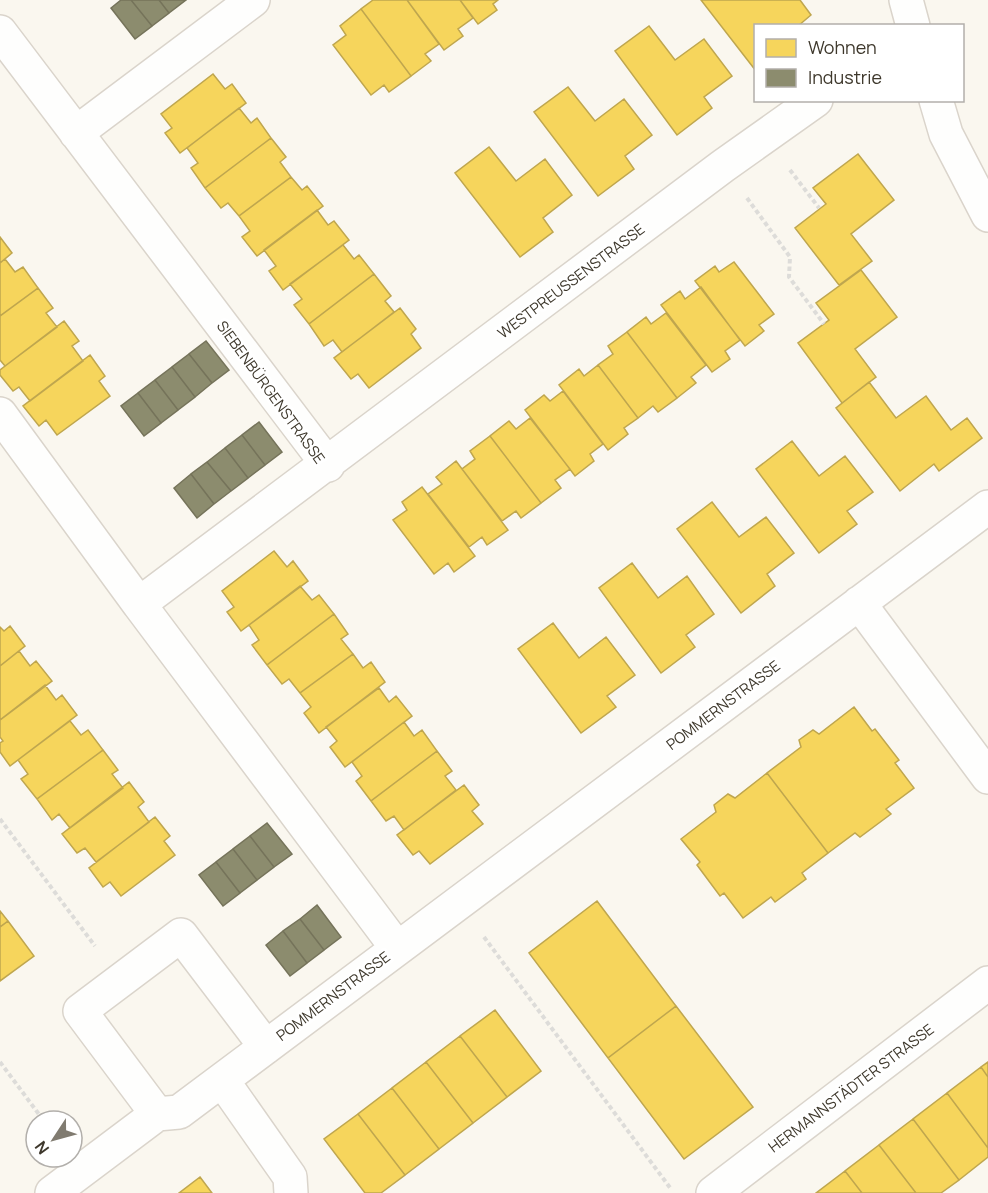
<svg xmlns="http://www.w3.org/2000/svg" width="988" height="1193" viewBox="0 0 988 1193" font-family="Manrope,sans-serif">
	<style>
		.homes { fill: #f6d55c; stroke: #bfa64e; stroke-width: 1.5 }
		.industry { fill: #8c8c6e; stroke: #75735a; stroke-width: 1.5 }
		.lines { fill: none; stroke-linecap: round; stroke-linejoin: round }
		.minor-casing { stroke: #dad4cb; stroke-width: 36 }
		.path { stroke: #dddcd9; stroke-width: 4; stroke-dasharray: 4.5 3; stroke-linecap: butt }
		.minor { stroke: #fefefd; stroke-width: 33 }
		.labels { text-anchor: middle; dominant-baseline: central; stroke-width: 6; stroke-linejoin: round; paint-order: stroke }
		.street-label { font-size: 15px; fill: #3e382c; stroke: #fff }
	</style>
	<rect width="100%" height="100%" fill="#faf7ef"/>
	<path class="homes" d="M 373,0 L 407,0 L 439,44 L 425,54 L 431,61 L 411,76 L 361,9 Z
		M 407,0 L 460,0 L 473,18 L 458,29 L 463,36 L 444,50 Z
		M 460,0 L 498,0 L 493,4 L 497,10 L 478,24 Z
		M 701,0 L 800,0 L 811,15 L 798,26 L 756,26 L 756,71 Z
		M 361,9 L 411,76 L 389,92 L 384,85 L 371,95 L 333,45 L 346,35 L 340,26 Z
		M 649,26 L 675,60 L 704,39 L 732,76 L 704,97 L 712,108 L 677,135 L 615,51 Z
		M 213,74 L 225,89 L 232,84 L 246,103 L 180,153 L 165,133 L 172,128 L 161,114 Z
		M 568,87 L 595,121 L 624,99 L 652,135 L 625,156 L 634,169 L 598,196 L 534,112 Z
		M 239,108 L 251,123 L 257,118 L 271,138 L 205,188 L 191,168 L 198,163 L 187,148 Z
		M 271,138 L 286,157 L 280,162 L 291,177 L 239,216 L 228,203 L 221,208 L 205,188 Z
		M 489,147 L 516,181 L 545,159 L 572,195 L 543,218 L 553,232 L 520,257 L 455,173 Z
		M 858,154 L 894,200 L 851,234 L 872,261 L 839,285 L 795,228 L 826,204 L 813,188 Z
		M 291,177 L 302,190 L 307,186 L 323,206 L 257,256 L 242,237 L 250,231 L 239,216 Z
		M 317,210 L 328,225 L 334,221 L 349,240 L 283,290 L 269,271 L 276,266 L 264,250 Z
		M 0,237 L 12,253 L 0,263 Z
		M 343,245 L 354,259 L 359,255 L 374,274 L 309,324 L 294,305 L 302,299 L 290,284 Z
		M 5,259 L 15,272 L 23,267 L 38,288 L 0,316 L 0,263 Z
		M 734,262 L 774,314 L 759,325 L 764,331 L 745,346 L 695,281 L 715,266 L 719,272 Z
		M 861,270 L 897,317 L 855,349 L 876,377 L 842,403 L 798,343 L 829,320 L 816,303 Z
		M 374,274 L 391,296 L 385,301 L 394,312 L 342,352 L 333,340 L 324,346 L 309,324 Z
		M 701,287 L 740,340 L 725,351 L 730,359 L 712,372 L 661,305 L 680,291 L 685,299 Z
		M 38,288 L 53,308 L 46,313 L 57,327 L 5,366 L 0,360 L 0,316 Z
		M 400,308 L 416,329 L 411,334 L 421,348 L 369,388 L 358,374 L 351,379 L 334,358 Z
		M 666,313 L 706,365 L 691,377 L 696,383 L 677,398 L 627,332 L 646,317 L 651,324 Z
		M 64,321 L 79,341 L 72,346 L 83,361 L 30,401 L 19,387 L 13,391 L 0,375 L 0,370 Z
		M 627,332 L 677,398 L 658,412 L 653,406 L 638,418 L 598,365 L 613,354 L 608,346 Z
		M 90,355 L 105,376 L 99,381 L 110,396 L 57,435 L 46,420 L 39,426 L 23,406 Z
		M 598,365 L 638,418 L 624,428 L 628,434 L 608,450 L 559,385 L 579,369 L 584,376 Z
		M 869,382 L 896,418 L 926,396 L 951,430 L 967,418 L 982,438 L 939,471 L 934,464 L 900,491 L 836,408 Z
		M 563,391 L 603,444 L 590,454 L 594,461 L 575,476 L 525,410 L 544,395 L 550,401 Z
		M 530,418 L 570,469 L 555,480 L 561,488 L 541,503 L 490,436 L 509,421 L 516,429 Z
		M 490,436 L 541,503 L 521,518 L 516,511 L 502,521 L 462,469 L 475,459 L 470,451 Z
		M 792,441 L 819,476 L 845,456 L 873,492 L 847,511 L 857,524 L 819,553 L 756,469 Z
		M 456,461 L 508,530 L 487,545 L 482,537 L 469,547 L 428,494 L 442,484 L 436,477 Z
		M 422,487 L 475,556 L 454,572 L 448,563 L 434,574 L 393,520 L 407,510 L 402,502 Z
		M 712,502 L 739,537 L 766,517 L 794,553 L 767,574 L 775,586 L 741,613 L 677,529 Z
		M 274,551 L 287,567 L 293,561 L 308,581 L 241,631 L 227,612 L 234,607 L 222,591 Z
		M 632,563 L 658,598 L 687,576 L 714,614 L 686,635 L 695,647 L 661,673 L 599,588 Z
		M 300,586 L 312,600 L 319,595 L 334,614 L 267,665 L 252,645 L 259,640 L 249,625 Z
		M 334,614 L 348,634 L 341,639 L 353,654 L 300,693 L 289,679 L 282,684 L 267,665 Z
		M 553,623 L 579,658 L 606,637 L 635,675 L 607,696 L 616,707 L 581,733 L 518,649 Z
		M 10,626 L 25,646 L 0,666 L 0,627 L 4,631 Z
		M 19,651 L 30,666 L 36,661 L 52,681 L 0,720 L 0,666 Z
		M 353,654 L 363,668 L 371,662 L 385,682 L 319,733 L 304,713 L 311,707 L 300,693 Z
		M 45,685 L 56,700 L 62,695 L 77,715 L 10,766 L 0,752 L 0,743 L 3,741 L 0,737 L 0,720 Z
		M 379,688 L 389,702 L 396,696 L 412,716 L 345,767 L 330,747 L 337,741 L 326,727 Z
		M 854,707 L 872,731 L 875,729 L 899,760 L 895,763 L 914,788 L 886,809 L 891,814 L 860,837 L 855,833 L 828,853 L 767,773 L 801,747 L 799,740 L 813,730 L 819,734 Z
		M 70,721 L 81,735 L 88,730 L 103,750 L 37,799 L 21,779 L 28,774 L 18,760 Z
		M 404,722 L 414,736 L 422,730 L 437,751 L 371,801 L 356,781 L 362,776 L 352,762 Z
		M 103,750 L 118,770 L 112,774 L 123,788 L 70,828 L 59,814 L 52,820 L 37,799 Z
		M 437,751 L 452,771 L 445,776 L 456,790 L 404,830 L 394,816 L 386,821 L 371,801 Z
		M 767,773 L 828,853 L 802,873 L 806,879 L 775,902 L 771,897 L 743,918 L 724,893 L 720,896 L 697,865 L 700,862 L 681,839 L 716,812 L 714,805 L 728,794 L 735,798 Z
		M 129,782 L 144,802 L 138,807 L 149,822 L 96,862 L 85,848 L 77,853 L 62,834 Z
		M 464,785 L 479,805 L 472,811 L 483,824 L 430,864 L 419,851 L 413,855 L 397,835 Z
		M 155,817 L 170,836 L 164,841 L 175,855 L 121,896 L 110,882 L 103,887 L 89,868 Z
		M 597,901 L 676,1006 L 608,1058 L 529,953 Z
		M 0,911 L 8,921 L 0,927 Z
		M 8,921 L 34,956 L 0,981 L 0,927 Z
		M 676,1006 L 753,1107 L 684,1159 L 608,1058 Z
		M 495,1010 L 541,1071 L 507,1097 L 460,1036 Z
		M 460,1036 L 507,1097 L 473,1123 L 426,1062 Z
		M 426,1062 L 473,1123 L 439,1149 L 392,1088 Z
		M 988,1062 L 988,1077 L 981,1067 Z
		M 981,1067 L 988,1077 L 988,1148 L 947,1093 Z
		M 392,1088 L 439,1149 L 405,1175 L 358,1114 Z
		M 947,1093 L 988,1148 L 988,1157 L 959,1180 L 913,1119 Z
		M 358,1114 L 405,1175 L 381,1193 L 365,1193 L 324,1139 Z
		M 913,1119 L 959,1180 L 941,1193 L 916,1193 L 879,1145 Z
		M 879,1145 L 916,1193 L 862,1193 L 845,1171 Z
		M 845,1171 L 862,1193 L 816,1193 Z
		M 200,1177 L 212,1193 L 179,1193 Z"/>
	<path class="industry" d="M 121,0 L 131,0 L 152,26 L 135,39 L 111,8 Z
		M 131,0 L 159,0 L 169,13 L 152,26 Z
		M 159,0 L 186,0 L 169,13 Z
		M 206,341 L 229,370 L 212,383 L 189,354 Z
		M 189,354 L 212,383 L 195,397 L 172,367 Z
		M 172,367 L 195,397 L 178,410 L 155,380 Z
		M 155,380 L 178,410 L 161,423 L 138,393 Z
		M 138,393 L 161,423 L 144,436 L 121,406 Z
		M 259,422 L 282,452 L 265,465 L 242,435 Z
		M 242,435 L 265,465 L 248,478 L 225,448 Z
		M 225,448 L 248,478 L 231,491 L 207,462 Z
		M 207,462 L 231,491 L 214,504 L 191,474 Z
		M 191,474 L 214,504 L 197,518 L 174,488 Z
		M 267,823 L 292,854 L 274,867 L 250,836 Z
		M 250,836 L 274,867 L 257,880 L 233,849 Z
		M 233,849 L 257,880 L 240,893 L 216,862 Z
		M 216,862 L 240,893 L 223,906 L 199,875 Z
		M 317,905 L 341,937 L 324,950 L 300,919 Z
		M 300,919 L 324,950 L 307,963 L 283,931 Z
		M 283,931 L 307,963 L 290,976 L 266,945 Z"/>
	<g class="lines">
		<g class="minor-casing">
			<path id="minor" d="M 906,0 L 913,26
				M 0,32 L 328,465
				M 936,100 L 946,134 L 988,215
				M 76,133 L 253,0
				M 0,414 L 139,604
				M 859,603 L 988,777
				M 397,948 L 139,604 L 723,166 L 816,100
				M 222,1080 L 290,1177 L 291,1193
				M 157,1114 L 80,1011 L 181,935 L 266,1047
				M 52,1193 L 157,1114 L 179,1112 L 988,507
				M 713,1193 L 988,983"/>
		</g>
		<path class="path" d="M 790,170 L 819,208
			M 747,198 L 790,257 L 789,277 L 824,324
			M 0,819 L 95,946
			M 484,937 L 671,1189
			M 0,1062 L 44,1121"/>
		<use href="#minor" class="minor"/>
	</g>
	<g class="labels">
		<g class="street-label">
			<text transform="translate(571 281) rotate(-37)">WESTPREUSSENSTRASSE</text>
			<text transform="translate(271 392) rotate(54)">SIEBENBÜRGENSTRASSE</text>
			<text transform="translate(723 705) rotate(-37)">POMMERNSTRASSE</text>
			<text transform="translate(333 996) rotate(-37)">POMMERNSTRASSE</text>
			<text transform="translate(851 1088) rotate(-37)">HERMANNSTÄDTER STRASSE</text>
		</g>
	</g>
	<rect x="754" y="24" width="210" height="78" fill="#ffffff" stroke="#b2afab" stroke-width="1.5"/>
	<rect x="766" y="39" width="30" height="18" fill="#f6d55c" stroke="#b2afab" stroke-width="1.5"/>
	<text x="808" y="54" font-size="18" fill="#3e382c">Wohnen</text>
	<rect x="766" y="69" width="30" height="18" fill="#8c8c6e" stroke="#b2afab" stroke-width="1.5"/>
	<text x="808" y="84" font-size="18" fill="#3e382c">Industrie</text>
	<g transform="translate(54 1139) rotate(234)"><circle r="28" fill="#ffffff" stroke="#b2afab" stroke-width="1.5"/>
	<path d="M0-4.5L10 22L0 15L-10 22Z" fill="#807b70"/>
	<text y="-9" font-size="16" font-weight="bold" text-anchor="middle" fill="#3e382c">N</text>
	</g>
</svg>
